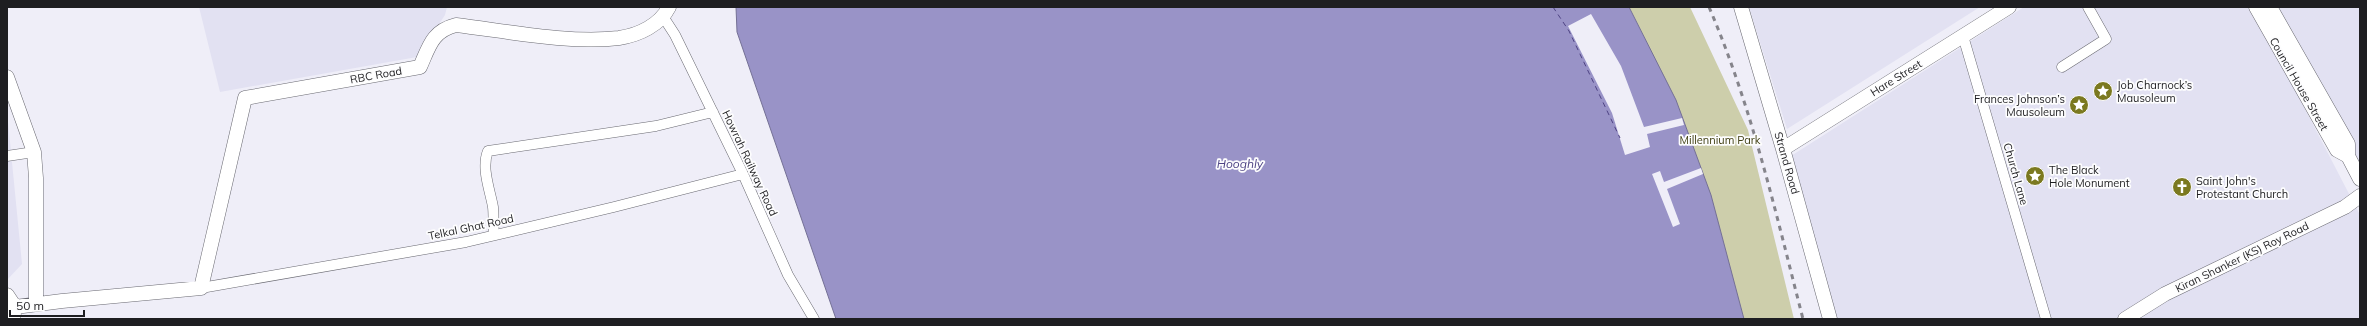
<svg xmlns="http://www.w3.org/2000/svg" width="2367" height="326" viewBox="0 0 2367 326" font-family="Mulish,sans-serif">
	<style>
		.built { fill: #e2e1f2 }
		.green { fill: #cdceab }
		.water { fill: #9993c7; stroke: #747095 }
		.pier { fill: #efeef8 }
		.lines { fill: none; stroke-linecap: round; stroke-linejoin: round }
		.ferry { stroke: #4e4384; stroke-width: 1; stroke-dasharray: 5 4; stroke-linecap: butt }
		.street-casing { stroke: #696971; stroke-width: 11 }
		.secondary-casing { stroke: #696971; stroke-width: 15 }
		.street { stroke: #fff; stroke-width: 10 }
		.secondary { stroke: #fff; stroke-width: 14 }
		.rail { stroke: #85848b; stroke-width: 3; stroke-dasharray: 5 5; stroke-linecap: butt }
		.labels { text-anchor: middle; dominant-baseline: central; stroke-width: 3.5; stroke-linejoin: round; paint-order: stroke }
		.street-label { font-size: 11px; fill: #1e1e21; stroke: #fdfdfe }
		.poi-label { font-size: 11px; fill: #1e1e21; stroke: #fdfdfe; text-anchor: start }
		.park-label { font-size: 11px; fill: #3f3e12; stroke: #fdfdfe }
		.water-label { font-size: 12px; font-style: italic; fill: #4e4384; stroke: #fdfdfe }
	</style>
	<rect width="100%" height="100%" fill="#efeef8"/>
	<path class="built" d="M 199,7 L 447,7 L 445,15 L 417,57 L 220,92 Z
		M 1749,7 L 1980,7 L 1787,129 Z
		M 2024,7 L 2252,7 L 2360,215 L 2360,319 L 1837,319 L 1791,156 Z
		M 2262,7 L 2360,7 L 2360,186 Z
		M 7,111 L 22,264 L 7,280 Z"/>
	<path class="green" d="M 1629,7 L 1690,7 L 1748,130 L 1794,319 L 1744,319 L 1684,125 L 1664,77 Z"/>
	<path class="water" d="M 736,7 L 1629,7 L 1676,100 L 1711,195 L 1744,319 L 836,319 L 737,32 Z"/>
	<path class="pier" d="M 1591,14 L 1621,66 L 1644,127 L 1682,118 L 1684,125 L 1647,134 L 1650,147 L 1625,155 L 1612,113 L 1568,26 Z
		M 1701,168 L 1703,174 L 1667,189 L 1680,224 L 1673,227 L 1652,174 L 1660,171 L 1664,182 Z"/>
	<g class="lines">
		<path class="ferry" d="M 1553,7 L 1569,31 L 1620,138"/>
		<g class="street-casing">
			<path id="street" d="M 664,18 L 675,35 L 743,174 L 788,275 L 814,319
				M 1963,36 L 2046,319
				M 2062,67 L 2106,39 L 2088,7
				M 7,156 L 34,152
				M 494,235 C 493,226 494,216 493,207 C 490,190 481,168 488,151 L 656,126 L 713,112
				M 201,288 L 466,242 L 614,207 L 743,174"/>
		</g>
		<g class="secondary-casing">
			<path id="secondary" d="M 1741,7 L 1783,149 L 1830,319
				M 2256,7 L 2337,150 L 2348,156
				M 2270,7 L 2348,144 L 2348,156 L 2360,179
				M 7,77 L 34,152 L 36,178 L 36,304
				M 1783,149 L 2009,7
				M 7,295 L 15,307 L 13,319
				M 15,307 L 62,301 L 201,288 L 245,98 L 420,67 C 429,47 432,31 456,25 C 506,31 570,44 619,38 C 639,35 660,25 669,7
				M 2125,319 L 2165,294 L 2345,207 L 2360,196"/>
		</g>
		<use href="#street" class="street"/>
		<use href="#secondary" class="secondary"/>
		<path class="rail" d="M 1709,7 C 1752,107 1776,214 1803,319"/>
	</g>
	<defs>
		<g id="sight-disc" transform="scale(1)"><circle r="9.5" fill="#7b7920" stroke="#fdfdfe"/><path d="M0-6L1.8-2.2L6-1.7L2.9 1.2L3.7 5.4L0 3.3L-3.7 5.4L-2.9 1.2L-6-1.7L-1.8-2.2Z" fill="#fff"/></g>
		<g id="church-disc" transform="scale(1)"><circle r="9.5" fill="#7b7920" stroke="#fdfdfe"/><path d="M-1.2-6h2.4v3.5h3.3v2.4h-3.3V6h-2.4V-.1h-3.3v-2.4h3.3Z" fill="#fff"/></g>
	</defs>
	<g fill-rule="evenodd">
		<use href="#sight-disc" x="2103" y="91"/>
		<use href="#sight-disc" x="2079" y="105"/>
		<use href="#sight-disc" x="2035" y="176"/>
		<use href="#church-disc" x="2182" y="187"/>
	</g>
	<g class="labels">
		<g class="street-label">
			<text transform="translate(376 75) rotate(-10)">RBC Road</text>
			<text transform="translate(1896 78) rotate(-32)">Hare Street</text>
			<text transform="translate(2299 84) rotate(60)">Council House Street</text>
			<text transform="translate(750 163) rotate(65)">Howrah Railway Road</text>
			<text transform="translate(1787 163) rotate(74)">Strand Road</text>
			<text transform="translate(2016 174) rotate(74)">Church Lane</text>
			<text transform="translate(471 227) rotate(-12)">Telkal Ghat Road</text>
			<text transform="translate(2242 257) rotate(-26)">Kiran Shanker (KS) Roy Road</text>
		</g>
		<g class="poi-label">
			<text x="2117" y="85">Job Charnock’s<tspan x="2117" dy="13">Mausoleum</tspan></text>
			<text x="2065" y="99" text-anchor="end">Frances Johnson’s<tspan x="2065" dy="13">Mausoleum</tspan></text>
			<text x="2049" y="170">The Black<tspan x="2049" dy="13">Hole Monument</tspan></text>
			<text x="2196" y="181">Saint John's<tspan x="2196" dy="13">Protestant Church</tspan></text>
		</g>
		<g class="park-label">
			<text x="1720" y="140">Millennium Park</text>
		</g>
		<g class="water-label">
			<text x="1240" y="163">Hooghly</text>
		</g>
	</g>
	<rect width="2367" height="326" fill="none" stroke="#1e1e21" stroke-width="16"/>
	<path d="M10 310v6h74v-6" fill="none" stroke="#1e1e21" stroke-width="2"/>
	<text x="16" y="310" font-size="12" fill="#1e1e21" stroke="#fdfdfe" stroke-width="3" paint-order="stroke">50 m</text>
</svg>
